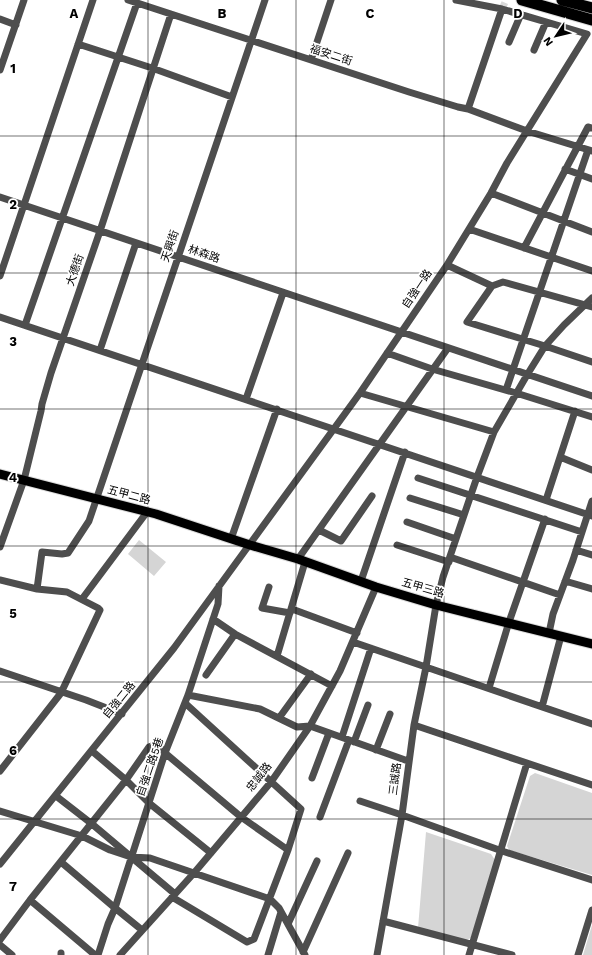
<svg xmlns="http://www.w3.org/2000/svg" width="592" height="955" viewBox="0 0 592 955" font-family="'Work Sans','Noto Sans TC',sans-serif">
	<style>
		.green { fill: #d5d5d5 }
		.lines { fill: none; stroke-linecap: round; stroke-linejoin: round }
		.minor-tunnel { stroke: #d9d9d9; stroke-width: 7; stroke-dasharray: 7 3.5; stroke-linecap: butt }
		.major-casing { stroke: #dbdbdb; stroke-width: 11 }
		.highway-casing { stroke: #dbdbdb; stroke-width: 13 }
		.minor { stroke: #4e4e4e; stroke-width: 7 }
		.major { stroke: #000; stroke-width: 9 }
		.highway { stroke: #000; stroke-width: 11 }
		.grid { fill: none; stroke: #000; stroke-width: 1; stroke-opacity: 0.55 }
		.labels { text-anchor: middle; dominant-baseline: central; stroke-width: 3.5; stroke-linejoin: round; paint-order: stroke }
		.street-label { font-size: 11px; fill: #000; stroke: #fff }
		.grid-label { font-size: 13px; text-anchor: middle; font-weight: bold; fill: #000; stroke: #fff; stroke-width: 3.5; stroke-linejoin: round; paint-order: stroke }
	</style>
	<rect width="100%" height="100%" fill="#fff"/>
	<path class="green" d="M 139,540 L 166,562 L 154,576 L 128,554 Z
		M 535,773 L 592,793 L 592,875 L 509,850 L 507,846 L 530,776 Z
		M 426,832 L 491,854 L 495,860 L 471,938 L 466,940 L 418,928 Z
		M 592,925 L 592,955 L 583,955 Z"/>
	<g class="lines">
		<path class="minor-tunnel" d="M 502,9 L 506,0"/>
		<g class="major-casing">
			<path id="major" d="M 0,474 L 156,514 L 250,545 L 298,559 L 376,587 L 436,605 L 592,644"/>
		</g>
		<g class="highway-casing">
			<path id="highway" d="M 522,0 L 592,20
				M 562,0 L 592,8"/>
		</g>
		<path class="minor" d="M 128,0 L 409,92 L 458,107 L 468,109 L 527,131 L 592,151
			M 0,19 L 16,25
			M 509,42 L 521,14
			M 78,44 L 152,68 L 232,97
			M 534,50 L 546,22
			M 311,60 L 331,0
			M 0,70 L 24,0
			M 468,109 L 502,9
			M 565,169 L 592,179
			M 491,193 L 592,232
			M 0,197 L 592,396
			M 469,229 L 592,271
			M 524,248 L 588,127 L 592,128
			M 447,265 L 492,286
			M 0,276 L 93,0
			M 592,307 L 503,282 L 492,286 L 467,322 L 545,346 L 592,362
			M 0,317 L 592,516
			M 25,325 L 137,3
			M 100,350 L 136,243
			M 387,353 L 432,369 L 516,393 L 592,417
			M 506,390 L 588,150
			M 360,393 L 494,432
			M 246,399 L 283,293
			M 560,457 L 592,470
			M 418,478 L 582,532
			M 410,498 L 464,515
			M 546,500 L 575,411
			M 407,522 L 456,539
			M 319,530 L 341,541 L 372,496
			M 231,539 L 277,409
			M 397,545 L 449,562
			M 0,547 L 24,480 L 41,411 L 42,404 L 51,373 L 100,231 L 171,14
			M 576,550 L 592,555
			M 450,557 L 560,595
			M 298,559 L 448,348
			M 0,580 L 37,589 L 67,592 L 98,608 L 100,610 L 61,693 L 0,771
			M 361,581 L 405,452
			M 565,581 L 592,589
			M 269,587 L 262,608 L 290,613
			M 37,589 L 42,552 L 62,554 L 68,553 L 89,521 L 265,0
			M 82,599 L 147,512
			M 292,609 L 357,633
			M 213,619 L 235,634 L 332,686
			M 549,633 L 553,614 L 573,560 L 592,501
			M 353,642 L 592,724
			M 277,656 L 305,562
			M 0,671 L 86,700 L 122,714
			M 206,675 L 235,634
			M 489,688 L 509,622 L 545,519
			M 188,695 L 260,709 L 297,727 L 310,726 L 408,761
			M 542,707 L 561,636
			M 279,718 L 311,674
			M 414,725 L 592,785
			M 342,737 L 371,648
			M 354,742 L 368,705
			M 376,750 L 390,714
			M 92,751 L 126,780 L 149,803 L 211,853
			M 312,778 L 329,733
			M 56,796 L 92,824 L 175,894
			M 360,801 L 402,815 L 502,851 L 592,880
			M 0,811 L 82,836 L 110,850 L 131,857 L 150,858 L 270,899 L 279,908 L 305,955
			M 320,817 L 349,740
			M 61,862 L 115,908 L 142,930
			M 0,864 L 174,648 L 360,393 L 447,265 L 491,193 L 507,163 L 587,34 L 502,9 L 456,0
			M 172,897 L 247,942 L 254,939 L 288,850 L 301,809 L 185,703
			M 30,900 L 95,955
			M 383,921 L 512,955
			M 288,924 L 317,861
			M 0,940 L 30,900 L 126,780 L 149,747 L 154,745 L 158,745 L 165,753 L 241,817 L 288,850
			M 0,945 L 12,955
			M 303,952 L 348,853
			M 61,955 L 61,953
			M 98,955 L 108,924 L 115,908 L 165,753 L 188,695 L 218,604 L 219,586
			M 120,955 L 194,873 L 271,782 L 310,726 L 340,671 L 376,587
			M 268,955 L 281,912
			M 377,955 L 402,815 L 414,725 L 426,667 L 436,605 L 443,577 L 477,477 L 494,432 L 527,375 L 545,346 L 564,325 L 592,298
			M 469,955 L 527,763
			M 578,955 L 592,910"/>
		<use href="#major" class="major"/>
		<use href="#highway" class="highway"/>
	</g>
	<path class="grid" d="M 148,0 L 148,955M 296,0 L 296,955M 444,0 L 444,955M 0,136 L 592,136M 0,273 L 592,273M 0,409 L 592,409M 0,546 L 592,546M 0,682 L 592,682M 0,819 L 592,819"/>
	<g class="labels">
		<g class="street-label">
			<text transform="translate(331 55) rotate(18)">福安二街</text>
			<text transform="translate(170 246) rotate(-71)">天興街</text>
			<text transform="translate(204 254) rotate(19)">林森路</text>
			<text transform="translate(75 270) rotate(-71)">大德街</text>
			<text transform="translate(417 289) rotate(-56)">自強一路</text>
			<text transform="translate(129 495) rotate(15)">五甲二路</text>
			<text transform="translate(423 588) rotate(16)">五甲三路</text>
			<text transform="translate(119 700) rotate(-51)">自強二路</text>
			<text transform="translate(150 767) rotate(-71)">自強二路5巷</text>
			<text transform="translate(259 777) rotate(-52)">忠誠路</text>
			<text transform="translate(395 779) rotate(-83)">三誠路</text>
		</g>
	</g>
	<g class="grid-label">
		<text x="74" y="18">A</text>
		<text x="222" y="18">B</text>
		<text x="370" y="18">C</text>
		<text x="518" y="18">D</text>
		<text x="13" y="73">1</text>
		<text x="13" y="209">2</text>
		<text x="13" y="346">3</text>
		<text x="13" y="482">4</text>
		<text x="13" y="618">5</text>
		<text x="13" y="755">6</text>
		<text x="13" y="891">7</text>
	</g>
	<g transform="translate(556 36) rotate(235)" stroke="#ffffff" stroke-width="3" paint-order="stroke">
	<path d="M0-3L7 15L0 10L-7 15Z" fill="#000000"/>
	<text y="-6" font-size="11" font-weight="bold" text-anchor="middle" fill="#000000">N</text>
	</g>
</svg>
